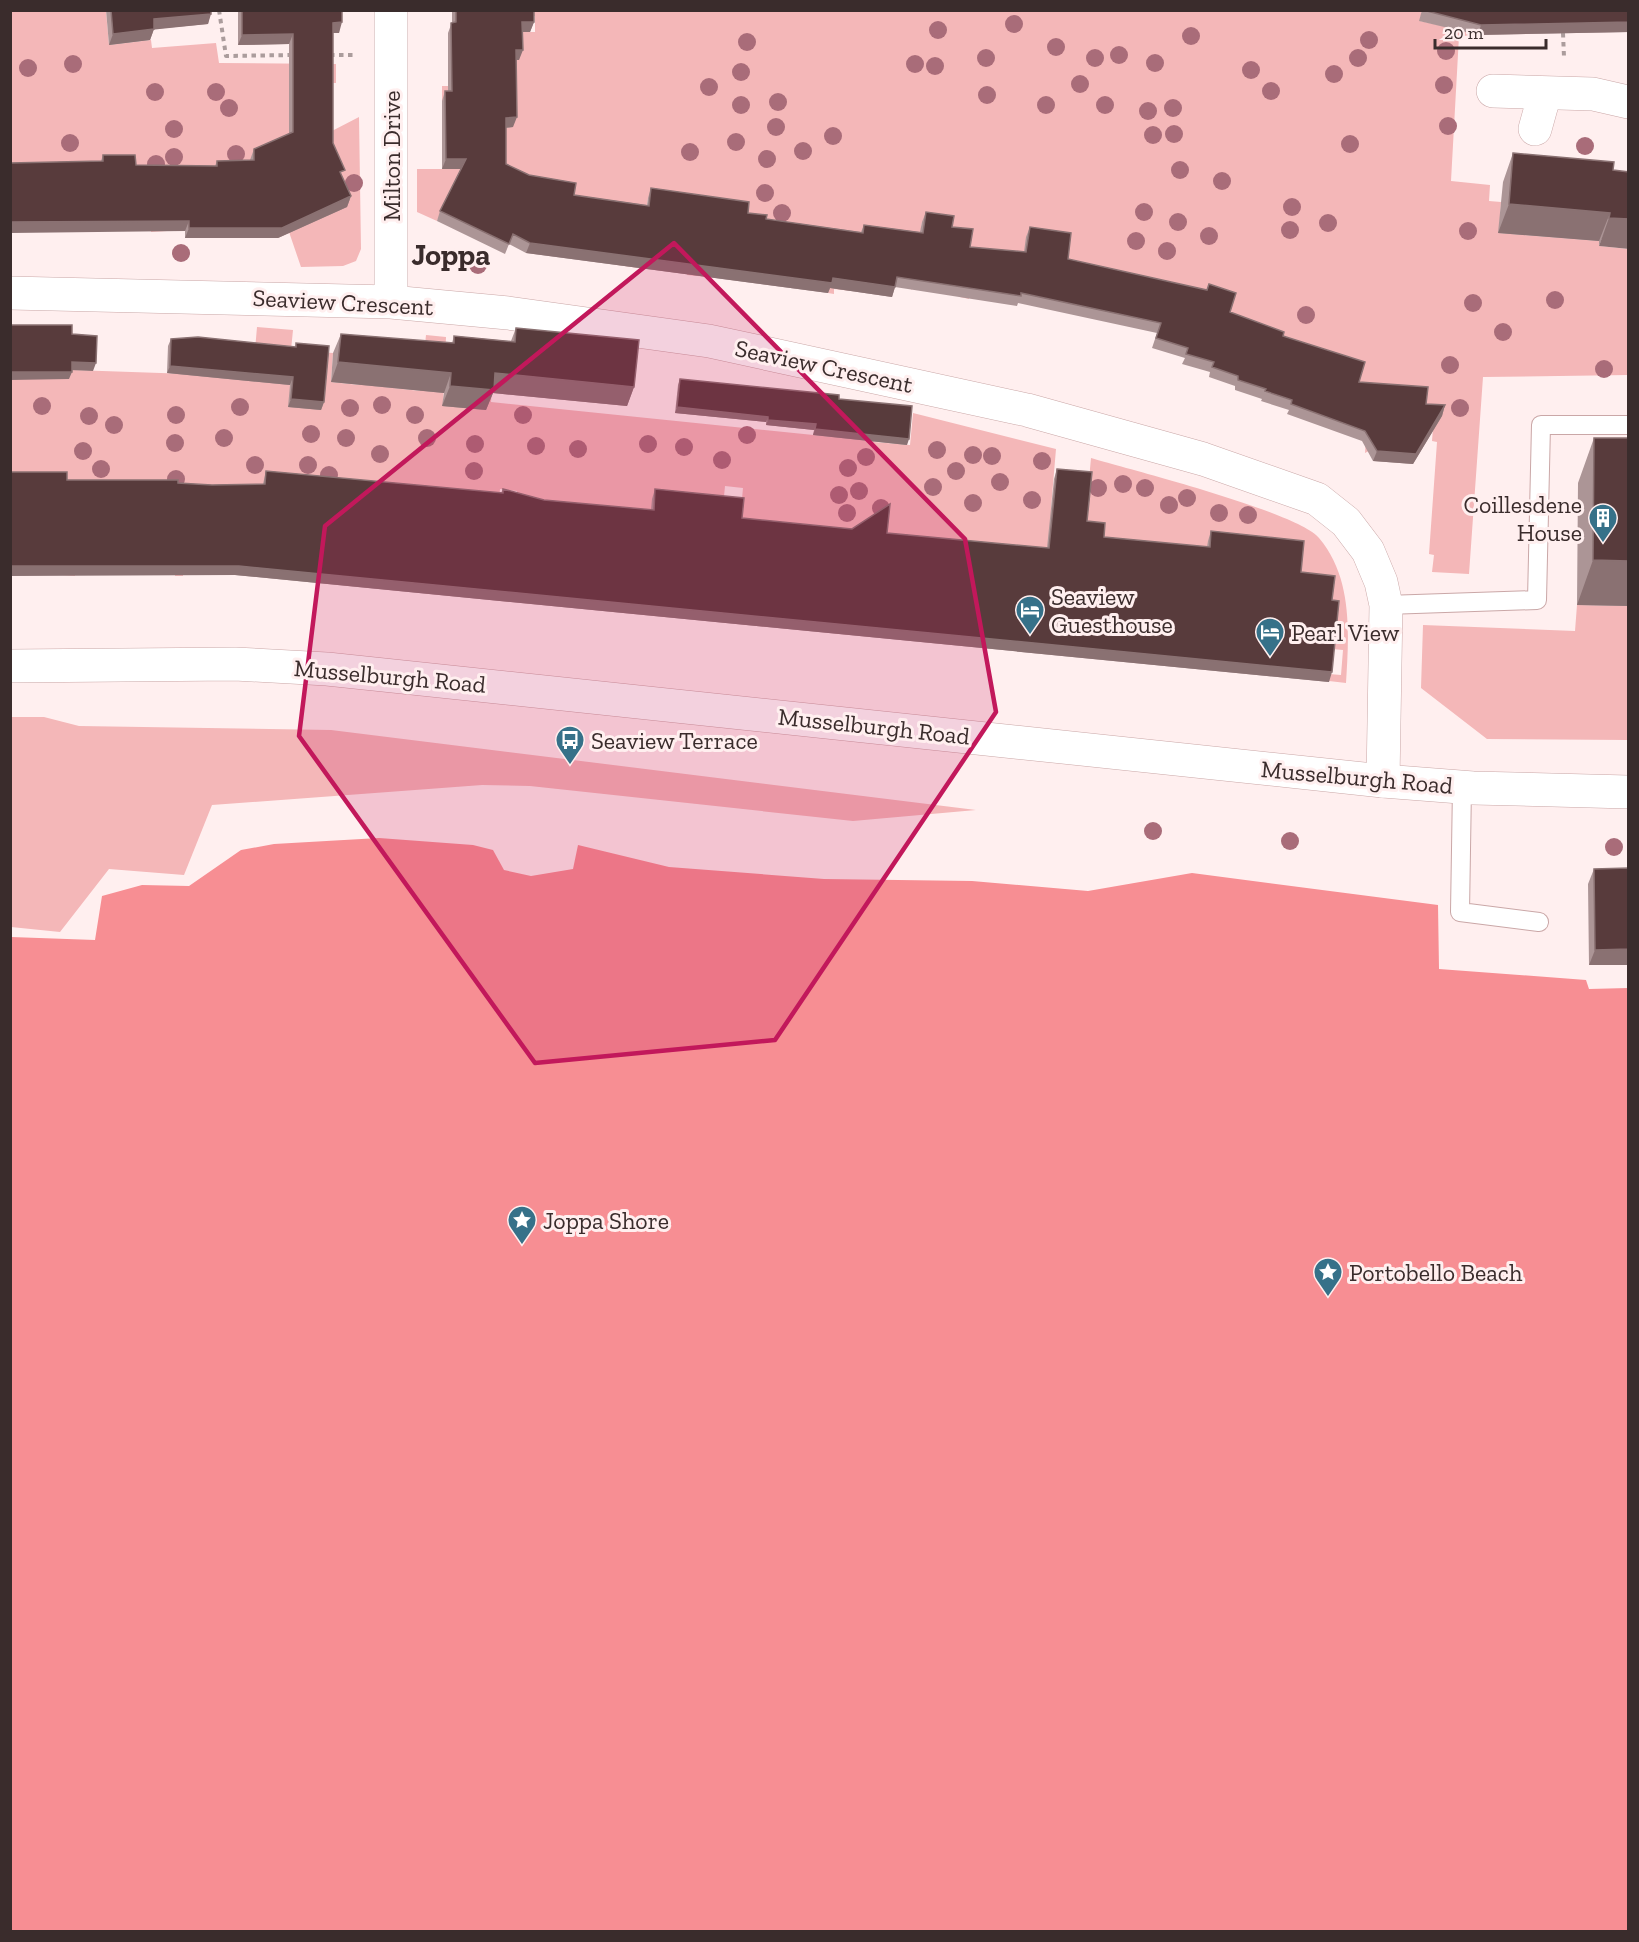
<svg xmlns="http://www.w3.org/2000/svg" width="1639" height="1942" viewBox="0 0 1639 1942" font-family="'Zilla Slab',serif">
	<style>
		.green { fill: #f4b7b8 }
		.water { fill: #f78e93 }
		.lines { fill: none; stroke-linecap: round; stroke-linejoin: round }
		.service-casing { stroke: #caa7a7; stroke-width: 20 }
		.minor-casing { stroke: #caa7a7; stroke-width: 34 }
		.secondary-casing { stroke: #caa7a7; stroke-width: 34 }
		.path { stroke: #ab9c9c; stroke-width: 4; stroke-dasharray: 4.5 4.5; stroke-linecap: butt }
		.service { stroke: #fff; stroke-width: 18 }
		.minor { stroke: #fff; stroke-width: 33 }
		.secondary { stroke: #fff; stroke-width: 33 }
		.tree { fill: #a96c79 }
		.wall { fill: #ac9596 }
		.shaded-wall { fill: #8a7172 }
		.building { fill: #583b3c; stroke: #8a7172; stroke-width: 1.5 }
		.marked { fill: #c2185b; fill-opacity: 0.2; stroke: #c2185b; stroke-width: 4.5; stroke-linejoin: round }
		.labels { text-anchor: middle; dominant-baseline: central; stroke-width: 6; stroke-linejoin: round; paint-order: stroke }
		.street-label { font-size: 24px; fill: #3a2c2c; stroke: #ffefef }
		.poi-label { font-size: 24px; fill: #3a2c2c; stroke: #ffefef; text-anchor: start }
		.district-label { font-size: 30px; font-weight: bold; fill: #3a2c2c; stroke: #ffefef }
	</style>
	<rect width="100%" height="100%" fill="#ffefef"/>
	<path class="green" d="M 1422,10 L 1420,21 L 1485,35 L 1459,36 L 1451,181 L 1490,185 L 1489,201 L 1501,202 L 1499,233 L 1599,241 L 1599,246 L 1628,249 L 1628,375 L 1483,377 L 1469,574 L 1432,572 L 1434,555 L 1429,554 L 1437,442 L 1432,441 L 1434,415 L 1365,453 L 1366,438 L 1027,237 L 1023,264 L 970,291 L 969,299 L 960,297 L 922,222 L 912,290 L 860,236 L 852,291 L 834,289 L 834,294 L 828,293 L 835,239 L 717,209 L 708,277 L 687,275 L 695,217 L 648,198 L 638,268 L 618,265 L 625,213 L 459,177 L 437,221 L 417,212 L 417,169 L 476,169 L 502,128 L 513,101 L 442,101 L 442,86 L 448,86 L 448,79 L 519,32 L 535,32 L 535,16 L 494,11 Z
		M 11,11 L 106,11 L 109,45 L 151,40 L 152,48 L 216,43 L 219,63 L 336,64 L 336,83 L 289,83 L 330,132 L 359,117 L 361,249 L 356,261 L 343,266 L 301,267 L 289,232 L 250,186 L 167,228 L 167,231 L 151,232 L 150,191 L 11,207 Z
		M 257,327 L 293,330 L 291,350 L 333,353 L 331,382 L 359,385 L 363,356 L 369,356 L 367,385 L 420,391 L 426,335 L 446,337 L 443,406 L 494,360 L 491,402 L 833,437 L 837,399 L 877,408 L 874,442 L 910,445 L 913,413 L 1056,449 L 1051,508 L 1086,512 L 1091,458 C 1131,470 1298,512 1319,538 C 1353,578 1349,634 1346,683 L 1329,681 L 1329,674 L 1341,675 L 1343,650 L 1332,649 L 1204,573 L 864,540 L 737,553 L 743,488 L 725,486 L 721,527 L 650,520 L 513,532 L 517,491 L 500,489 L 490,599 L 261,497 L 183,512 L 183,576 L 175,576 L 174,490 L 75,491 L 75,576 L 63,575 L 11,473 L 10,365 L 73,333 L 73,370 L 190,374 L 255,350 Z
		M 1577,605 L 1628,606 L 1628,740 L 1487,739 L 1421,688 L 1423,625 L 1575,631 Z
		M 11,717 L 44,717 L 79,726 L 331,730 L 976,810 L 853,821 L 530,786 L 482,785 L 212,805 L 184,875 L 109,869 L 60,932 L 11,927 Z"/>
	<path class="water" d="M 379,838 L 473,845 L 493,850 L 504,870 L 531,876 L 573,869 L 578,845 L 669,867 L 824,879 L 972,881 L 1088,891 L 1192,873 L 1438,905 L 1439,969 L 1586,980 L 1589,989 L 1628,988 L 1628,1931 L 11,1931 L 11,937 L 95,940 L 102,896 L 142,885 L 189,886 L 241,850 L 274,844 Z"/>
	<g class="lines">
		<g class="service-casing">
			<path id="service" d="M 1386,605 L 1537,600 L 1541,425 L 1628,425
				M 1462,787 L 1460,912 L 1539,922"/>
		</g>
		<g class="minor-casing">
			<path id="minor" d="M 1493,91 L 1593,94 L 1628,102
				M 1535,129 L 1545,93
				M 10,293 L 391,302 L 508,313 L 709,341 L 1027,410 L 1203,459 L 1317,499 L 1346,522 L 1368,551 L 1381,582 L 1386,605 L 1383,781
				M 391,302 L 391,10"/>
		</g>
		<g class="secondary-casing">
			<path id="secondary" d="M 10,666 L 235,664 L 327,669 L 1383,781 L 1473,788 L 1628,792"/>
		</g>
		<path class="path" d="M 219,10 L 226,56 L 292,55
			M 1563,33 L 1564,57
			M 330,55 L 355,55"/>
		<use href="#service" class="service"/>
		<use href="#minor" class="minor"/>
		<use href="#secondary" class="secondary"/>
	</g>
	<g class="tree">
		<circle cx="1014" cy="24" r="9"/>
		<circle cx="938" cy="30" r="9"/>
		<circle cx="1191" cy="36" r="9"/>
		<circle cx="1369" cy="40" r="9"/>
		<circle cx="747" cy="42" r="9"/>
		<circle cx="1056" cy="47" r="9"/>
		<circle cx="1446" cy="51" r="9"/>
		<circle cx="1119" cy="55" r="9"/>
		<circle cx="986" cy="58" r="9"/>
		<circle cx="1095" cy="58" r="9"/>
		<circle cx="1358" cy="58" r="9"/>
		<circle cx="1155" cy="63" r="9"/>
		<circle cx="73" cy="64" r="9"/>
		<circle cx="915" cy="64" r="9"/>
		<circle cx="935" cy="66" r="9"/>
		<circle cx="28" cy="68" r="9"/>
		<circle cx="1251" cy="70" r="9"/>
		<circle cx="741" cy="72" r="9"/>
		<circle cx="1334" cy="74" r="9"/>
		<circle cx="1080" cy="84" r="9"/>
		<circle cx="1444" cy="85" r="9"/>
		<circle cx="709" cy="87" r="9"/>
		<circle cx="1271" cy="91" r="9"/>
		<circle cx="155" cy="92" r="9"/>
		<circle cx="216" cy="92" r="9"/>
		<circle cx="987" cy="95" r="9"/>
		<circle cx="778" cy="102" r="9"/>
		<circle cx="741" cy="105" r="9"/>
		<circle cx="1046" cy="105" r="9"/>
		<circle cx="1105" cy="105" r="9"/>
		<circle cx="229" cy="108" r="9"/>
		<circle cx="1173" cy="108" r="9"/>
		<circle cx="1148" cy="111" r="9"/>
		<circle cx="1448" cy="126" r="9"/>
		<circle cx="776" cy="127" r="9"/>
		<circle cx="174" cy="129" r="9"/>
		<circle cx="1174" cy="134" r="9"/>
		<circle cx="1153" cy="135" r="9"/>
		<circle cx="833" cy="136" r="9"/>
		<circle cx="736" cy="142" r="9"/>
		<circle cx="70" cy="143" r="9"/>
		<circle cx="1350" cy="144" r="9"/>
		<circle cx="1585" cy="146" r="9"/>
		<circle cx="803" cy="151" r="9"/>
		<circle cx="690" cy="152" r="9"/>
		<circle cx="236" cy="154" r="9"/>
		<circle cx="174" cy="157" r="9"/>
		<circle cx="767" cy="159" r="9"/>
		<circle cx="156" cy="164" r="9"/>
		<circle cx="1180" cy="170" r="9"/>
		<circle cx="1222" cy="181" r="9"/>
		<circle cx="354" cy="183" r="9"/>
		<circle cx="765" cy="193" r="9"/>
		<circle cx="1292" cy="207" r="9"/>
		<circle cx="1144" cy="212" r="9"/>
		<circle cx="782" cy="213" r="9"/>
		<circle cx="1178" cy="222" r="9"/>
		<circle cx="1328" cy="223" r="9"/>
		<circle cx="1290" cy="230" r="9"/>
		<circle cx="1468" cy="231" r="9"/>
		<circle cx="1209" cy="236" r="9"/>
		<circle cx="1136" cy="241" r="9"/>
		<circle cx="1167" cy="251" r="9"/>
		<circle cx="181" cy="253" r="9"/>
		<circle cx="478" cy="265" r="9"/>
		<circle cx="1555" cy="300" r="9"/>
		<circle cx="1473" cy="303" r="9"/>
		<circle cx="1306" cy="315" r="9"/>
		<circle cx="1503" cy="332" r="9"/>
		<circle cx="1450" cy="365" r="9"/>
		<circle cx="1604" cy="369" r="9"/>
		<circle cx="382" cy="405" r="9"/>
		<circle cx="42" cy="406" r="9"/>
		<circle cx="240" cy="407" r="9"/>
		<circle cx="350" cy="408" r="9"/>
		<circle cx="1460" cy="408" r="9"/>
		<circle cx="176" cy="415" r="9"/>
		<circle cx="415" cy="415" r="9"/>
		<circle cx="523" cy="415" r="9"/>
		<circle cx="89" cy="416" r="9"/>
		<circle cx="114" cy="425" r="9"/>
		<circle cx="311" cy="434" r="9"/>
		<circle cx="747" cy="435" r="9"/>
		<circle cx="224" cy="438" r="9"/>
		<circle cx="346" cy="438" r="9"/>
		<circle cx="427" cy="438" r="9"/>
		<circle cx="175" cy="443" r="9"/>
		<circle cx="475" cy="444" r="9"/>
		<circle cx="648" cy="444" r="9"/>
		<circle cx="536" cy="446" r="9"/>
		<circle cx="684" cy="447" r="9"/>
		<circle cx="578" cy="449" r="9"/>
		<circle cx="937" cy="450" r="9"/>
		<circle cx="83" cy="451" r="9"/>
		<circle cx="380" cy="454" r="9"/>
		<circle cx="973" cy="455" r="9"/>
		<circle cx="992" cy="456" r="9"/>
		<circle cx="866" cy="457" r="9"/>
		<circle cx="722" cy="460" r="9"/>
		<circle cx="1042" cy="461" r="9"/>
		<circle cx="255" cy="465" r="9"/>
		<circle cx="308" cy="465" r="9"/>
		<circle cx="848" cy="468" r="9"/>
		<circle cx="101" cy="469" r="9"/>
		<circle cx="474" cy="471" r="9"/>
		<circle cx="956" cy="471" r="9"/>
		<circle cx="329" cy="475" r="9"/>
		<circle cx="176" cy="479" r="9"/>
		<circle cx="1000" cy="482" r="9"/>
		<circle cx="1123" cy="484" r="9"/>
		<circle cx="933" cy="487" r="9"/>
		<circle cx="1098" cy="488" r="9"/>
		<circle cx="1145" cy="488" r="9"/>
		<circle cx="859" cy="491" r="9"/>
		<circle cx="839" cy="495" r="9"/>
		<circle cx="1187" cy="498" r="9"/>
		<circle cx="1032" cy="500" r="9"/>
		<circle cx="973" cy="503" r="9"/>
		<circle cx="1169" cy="505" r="9"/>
		<circle cx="881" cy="508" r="9"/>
		<circle cx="847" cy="513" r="9"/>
		<circle cx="1219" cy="513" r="9"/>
		<circle cx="1248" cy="515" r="9"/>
		<circle cx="1153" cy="831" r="9"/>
		<circle cx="1290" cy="841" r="9"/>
		<circle cx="1614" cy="847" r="9"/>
	</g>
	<path class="wall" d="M 106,10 L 211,10 L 208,24 L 154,29 L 150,40 L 109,45 Z
		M 238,10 L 342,10 L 339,33 L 333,33 L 333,143 L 342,177 L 351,196 L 347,207 L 278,238 L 185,238 L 185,231 L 101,161 L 103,155 L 136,165 L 215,166 L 217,161 L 250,160 L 254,149 L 289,134 L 289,44 L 238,45 Z
		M 452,10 L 534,10 L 534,22 L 530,32 L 523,32 L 519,60 L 516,60 L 513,127 L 506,128 L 506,164 L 574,195 L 647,205 L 648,198 L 651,188 L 748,213 L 766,219 L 861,232 L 864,225 L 920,232 L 922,222 L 926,212 L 952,227 L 970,247 L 1024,252 L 1026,237 L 1030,227 L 1068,259 L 1230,312 L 1283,336 L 1359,382 L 1426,404 L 1445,405 L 1442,416 L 1413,464 L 1373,461 L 1362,441 L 1287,414 L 1289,410 L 1261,401 L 1262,399 L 1235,390 L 1235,386 L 1209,377 L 1210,372 L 1182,364 L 1185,358 L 1152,348 L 1157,333 L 1018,303 L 1017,306 L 895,287 L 892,297 L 830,288 L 828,293 L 526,253 L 509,244 L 505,254 L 437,221 L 440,211 L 461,169 L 442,169 L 442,101 L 445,91 L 448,91 L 448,33 L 452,22 Z
		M 1422,10 L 1629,10 L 1629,32 L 1478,35 L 1419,21 Z
		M 1513,153 L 1613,170 L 1629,172 L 1599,246 L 1599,241 L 1498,233 L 1503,182 Z
		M 516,328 L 634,387 L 627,406 L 493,393 L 486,410 L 442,406 L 444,393 L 331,382 L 333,353 L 341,334 L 452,343 L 454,336 L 511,341 Z
		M 171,339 L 295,347 L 296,343 L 324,402 L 321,410 L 288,407 L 290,385 L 167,373 L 168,346 Z
		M 680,379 L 839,399 L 907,445 L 813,435 L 814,430 L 766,425 L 766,422 L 675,413 L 678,385 Z
		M 1594,438 L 1629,438 L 1629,606 L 1577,605 L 1578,483 Z
		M 1057,469 L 1087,521 L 1104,537 L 1207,547 L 1208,541 L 1211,531 L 1301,572 L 1332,600 L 1329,682 L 235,575 L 67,480 L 212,485 L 263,484 L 266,471 L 501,493 L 503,489 L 544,500 L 651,510 L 652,499 L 655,489 L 742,518 L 887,533 L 1047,548 L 1054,479 Z
		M 1629,868 L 1629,965 L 1589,965 L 1588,884 L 1594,869 Z"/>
	<path class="shaded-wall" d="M 211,14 L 208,24 L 150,30 L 154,19 Z
		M 342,22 L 339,33 L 329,33 L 333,23 Z
		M 522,22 L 534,22 L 530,32 L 519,32 Z
		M 1629,22 L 1629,32 L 1478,35 L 1481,25 Z
		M 154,29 L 150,40 L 109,45 L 113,34 Z
		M 293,34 L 289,44 L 238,45 L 242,35 Z
		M 516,50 L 523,50 L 519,60 L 513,60 Z
		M 517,117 L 513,127 L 502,128 L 506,118 Z
		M 446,159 L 466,159 L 462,169 L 442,169 Z
		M 351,196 L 347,207 L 278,238 L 185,238 L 189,228 Z
		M 1509,204 L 1610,213 L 1599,241 L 1498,233 Z
		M 1609,218 L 1629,219 L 1629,249 L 1599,246 Z
		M 189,221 L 185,231 L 10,233 L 10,222 Z
		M 530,243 L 833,278 L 895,287 L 892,297 L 830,288 L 828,293 L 526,253 Z
		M 72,362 L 96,363 L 93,371 L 69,370 Z
		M 338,362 L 451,373 L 444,393 L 331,382 Z
		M 170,366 L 293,377 L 290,385 L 167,373 Z
		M 10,372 L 72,372 L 69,379 L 10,380 Z
		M 495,373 L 634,387 L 627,406 L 493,393 L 486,410 L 442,406 L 450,386 Z
		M 291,399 L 324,402 L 321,410 L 288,407 Z
		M 1445,405 L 1442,416 L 1413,464 L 1373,461 L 1377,451 Z
		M 677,407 L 768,417 L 766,422 L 675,413 Z
		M 768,420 L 816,424 L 814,430 L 766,425 Z
		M 815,429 L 909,439 L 907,445 L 813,435 Z
		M 1593,560 L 1629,561 L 1629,606 L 1577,605 Z
		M 10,566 L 239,566 L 1332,672 L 1329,682 L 235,575 L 10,576 Z
		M 1629,949 L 1629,965 L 1589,965 L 1595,950 Z"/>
	<path class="building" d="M 111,10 L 211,10 L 211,14 L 154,19 L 154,29 L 113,34 Z
		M 242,10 L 342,10 L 342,22 L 333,23 L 333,143 L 345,170 L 340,172 L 351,196 L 282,228 L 189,228 L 189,221 L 10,222 L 10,163 L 103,161 L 103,155 L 135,155 L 136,165 L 217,166 L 217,161 L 254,160 L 254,149 L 293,132 L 293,34 L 242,35 Z
		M 456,10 L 534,10 L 534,22 L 522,22 L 523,50 L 516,50 L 517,117 L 506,118 L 506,164 L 529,175 L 576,183 L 574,195 L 649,206 L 651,188 L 749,202 L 748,213 L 767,215 L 766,219 L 863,233 L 864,225 L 923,233 L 926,212 L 954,216 L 952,227 L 973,229 L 970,247 L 1026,252 L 1030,227 L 1071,233 L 1068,259 L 1207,290 L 1209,284 L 1236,293 L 1230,312 L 1284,332 L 1283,336 L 1365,362 L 1359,382 L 1428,387 L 1426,404 L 1445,405 L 1416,454 L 1377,451 L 1365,431 L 1291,404 L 1292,400 L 1265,391 L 1266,389 L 1238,380 L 1238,376 L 1212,367 L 1214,362 L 1186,354 L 1188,348 L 1156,338 L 1161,323 L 1021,293 L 1021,296 L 897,277 L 895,287 L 833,278 L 832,283 L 530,243 L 513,234 L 509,244 L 440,211 L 466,159 L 446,159 L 445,91 L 452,91 L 451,23 L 456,22 Z
		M 1423,10 L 1629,10 L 1629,22 L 1481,25 Z
		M 1513,153 L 1614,162 L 1613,170 L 1629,172 L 1629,219 L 1609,218 L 1610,213 L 1509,204 Z
		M 10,325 L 72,325 L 72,334 L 97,336 L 96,363 L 72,362 L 72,372 L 10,372 Z
		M 516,328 L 639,340 L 634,387 L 495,373 L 494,390 L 450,386 L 451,373 L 338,362 L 341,334 L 454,343 L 454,336 L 515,342 Z
		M 198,337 L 296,347 L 296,343 L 329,346 L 324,402 L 291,399 L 293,377 L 170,366 L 171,339 Z
		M 680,379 L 839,395 L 839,399 L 912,406 L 909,439 L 815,429 L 816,424 L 768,420 L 768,417 L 677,407 Z
		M 1594,438 L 1629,438 L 1629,561 L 1593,560 Z
		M 1057,469 L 1092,472 L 1087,521 L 1105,523 L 1104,537 L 1210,547 L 1211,531 L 1304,541 L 1301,572 L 1335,576 L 1332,600 L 1339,601 L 1332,672 L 239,566 L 10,566 L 10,472 L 67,472 L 67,480 L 178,480 L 178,483 L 212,485 L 265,484 L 266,471 L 503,493 L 503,489 L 544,500 L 654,510 L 655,489 L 744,498 L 742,518 L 852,529 L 890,504 L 887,533 L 1049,548 Z
		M 1629,868 L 1629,949 L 1595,950 L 1594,869 Z"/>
	<path class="marked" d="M 674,243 L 965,539 L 996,712 L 775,1040 L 535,1063 L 299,736 L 325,526 Z"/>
	<defs>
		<g id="building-pin" transform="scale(1.5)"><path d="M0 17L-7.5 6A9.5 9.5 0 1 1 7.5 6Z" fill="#367189" stroke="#ffefef"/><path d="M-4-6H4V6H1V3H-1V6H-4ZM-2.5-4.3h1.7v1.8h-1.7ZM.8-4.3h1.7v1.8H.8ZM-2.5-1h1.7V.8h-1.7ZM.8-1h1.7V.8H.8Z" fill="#fff"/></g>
		<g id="hotel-pin" transform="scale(1.5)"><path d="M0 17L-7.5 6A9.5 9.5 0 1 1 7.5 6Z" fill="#367189" stroke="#ffefef"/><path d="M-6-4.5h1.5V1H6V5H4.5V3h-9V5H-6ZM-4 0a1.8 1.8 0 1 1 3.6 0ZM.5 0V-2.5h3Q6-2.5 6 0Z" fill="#fff"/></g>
		<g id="bus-pin" transform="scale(1.5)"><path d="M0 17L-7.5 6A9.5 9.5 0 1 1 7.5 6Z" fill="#367189" stroke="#ffefef"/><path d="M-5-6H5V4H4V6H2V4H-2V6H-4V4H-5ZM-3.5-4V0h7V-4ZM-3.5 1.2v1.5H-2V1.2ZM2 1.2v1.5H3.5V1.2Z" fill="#fff"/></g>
		<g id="sight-pin" transform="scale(1.5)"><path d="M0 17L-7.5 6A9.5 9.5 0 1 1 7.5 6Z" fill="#367189" stroke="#ffefef"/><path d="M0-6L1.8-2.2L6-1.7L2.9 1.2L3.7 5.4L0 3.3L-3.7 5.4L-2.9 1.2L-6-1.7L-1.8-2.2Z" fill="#fff"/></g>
	</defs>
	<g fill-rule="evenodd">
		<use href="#building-pin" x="1603" y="518"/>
		<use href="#hotel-pin" x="1030" y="610"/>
		<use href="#hotel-pin" x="1270" y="632"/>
		<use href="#bus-pin" x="570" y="740"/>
		<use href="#sight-pin" x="522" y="1220"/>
		<use href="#sight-pin" x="1328" y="1272"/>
	</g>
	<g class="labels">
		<g class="street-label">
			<text transform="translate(391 156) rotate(-90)">Milton Drive</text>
			<text transform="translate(343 302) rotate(3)">Seaview Crescent</text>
			<text transform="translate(824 366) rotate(12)">Seaview Crescent</text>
			<text transform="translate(390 676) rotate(5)">Musselburgh Road</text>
			<text transform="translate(874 726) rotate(6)">Musselburgh Road</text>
			<text transform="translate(1357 777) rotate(5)">Musselburgh Road</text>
		</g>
		<g class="poi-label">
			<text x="1582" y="504" text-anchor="end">Coillesdene<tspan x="1582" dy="28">House</tspan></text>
			<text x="1051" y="596">Seaview<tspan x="1051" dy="28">Guesthouse</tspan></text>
			<text x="1291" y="632">Pearl View</text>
			<text x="591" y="740">Seaview Terrace</text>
			<text x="543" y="1220">Joppa Shore</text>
			<text x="1349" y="1272">Portobello Beach</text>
		</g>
		<g class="district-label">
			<text x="451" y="255">Joppa</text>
		</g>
	</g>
	<rect width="1639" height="1942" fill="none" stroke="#3a2c2c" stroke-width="24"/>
	<path d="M1435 39v9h111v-9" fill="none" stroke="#3a2c2c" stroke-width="3"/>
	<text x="1444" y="39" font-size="18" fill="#3a2c2c" stroke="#ffefef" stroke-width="4.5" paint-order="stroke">20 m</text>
</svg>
